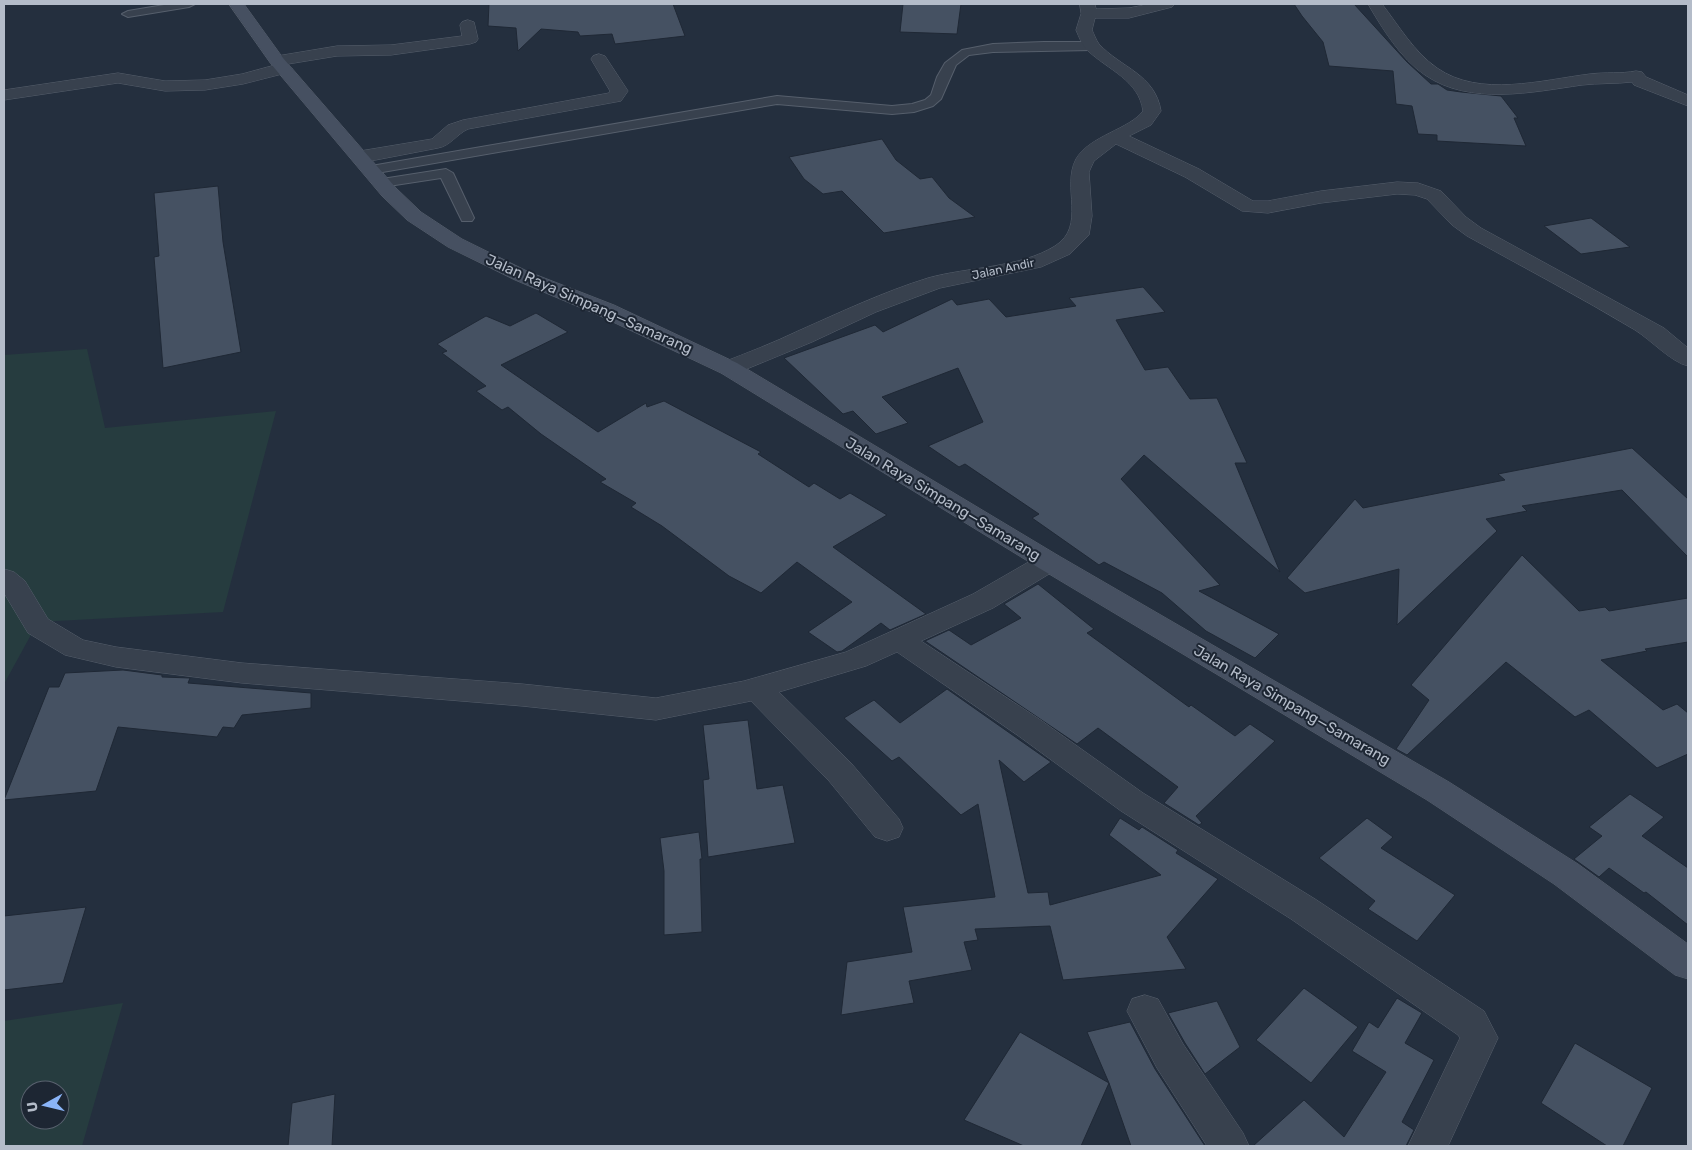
<svg xmlns="http://www.w3.org/2000/svg" width="1692" height="1150" viewBox="0 0 1692 1150" font-family="Rubik,sans-serif">
	<style>
		.green { fill: #263c3f; fill-rule: evenodd }
		.building { fill: #455162; stroke: #1f2835 }
		.lines { fill: none; stroke-linecap: round; stroke-linejoin: round }
		.lane-casing { stroke: #565f6c; stroke-width: 2 }
		.street-casing { stroke: #565f6c; stroke-width: 1 }
		.secondary-casing { stroke: #565f6c; stroke-width: 1 }
		.lane { fill: #38414e; fill-rule: evenodd }
		.street { fill: #38414e; fill-rule: evenodd }
		.secondary { fill: #465061; fill-rule: evenodd }
		.labels { text-anchor: middle; dominant-baseline: central; stroke-width: 4; stroke-linejoin: round; paint-order: stroke }
		.far-street-label { font-size: 12px; fill: #b4bcc9; stroke: #1d2633 }
		.street-label { font-size: 15px; fill: #b4bcc9; stroke: #1d2633 }
	</style>
	<rect width="100%" height="100%" fill="#242f3e"/>
	<path class="green" d="M 87,349 L 105,428 L 276,411 L 223,612 L 38,622 L 4,684 L 4,355 Z
		M 123,1003 L 82,1146 L 4,1146 L 4,1021 ZM 30,1090 L 60,1090 L 60,1120 L 30,1120 Z"/>
	<path class="building" d="M 489,4 L 673,4 L 685,36 L 615,44 L 612,34 L 580,36 L 578,32 L 541,29 L 518,51 L 516,28 L 488,26 Z
		M 903,4 L 961,4 L 957,34 L 900,32 Z
		M 1294,4 L 1354,4 L 1407,62 L 1431,84 L 1438,84 L 1447,90 L 1461,92 L 1501,96 L 1518,118 L 1514,118 L 1526,146 L 1437,141 L 1437,135 L 1418,134 L 1412,106 L 1396,104 L 1393,71 L 1329,66 L 1323,42 L 1302,16 Z
		M 882,139 L 896,160 L 920,179 L 932,177 L 949,198 L 975,217 L 884,233 L 842,191 L 823,194 L 804,179 L 789,157 Z
		M 218,186 L 223,242 L 241,352 L 163,368 L 154,257 L 159,256 L 154,193 Z
		M 1591,218 L 1630,247 L 1581,254 L 1544,226 Z
		M 1143,287 L 1165,312 L 1116,320 L 1145,370 L 1168,367 L 1190,399 L 1217,398 L 1247,463 L 1235,463 L 1280,572 L 1144,455 L 1121,479 L 1220,585 L 1199,591 L 1279,634 L 1255,658 L 1206,631 L 1162,593 L 1104,562 L 1099,565 L 1032,518 L 1039,514 L 965,464 L 959,467 L 928,446 L 983,422 L 958,368 L 882,397 L 908,423 L 876,434 L 853,411 L 843,414 L 784,358 L 875,325 L 883,332 L 952,299 L 957,305 L 989,299 L 1006,317 L 1076,306 L 1069,298 Z
		M 536,313 L 568,332 L 501,365 L 598,432 L 646,403 L 647,407 L 664,401 L 761,452 L 758,454 L 809,487 L 814,483 L 840,499 L 850,493 L 887,515 L 833,547 L 926,614 L 890,630 L 881,623 L 842,651 L 837,652 L 808,632 L 852,602 L 797,562 L 761,593 L 729,576 L 662,526 L 631,507 L 636,503 L 600,482 L 606,479 L 541,434 L 508,407 L 502,410 L 476,391 L 486,386 L 442,353 L 447,351 L 437,344 L 486,316 L 510,326 Z
		M 1632,448 L 1688,499 L 1688,557 L 1622,490 L 1522,506 L 1527,511 L 1486,519 L 1497,531 L 1397,625 L 1399,569 L 1305,593 L 1287,578 L 1355,499 L 1363,508 L 1505,480 L 1498,474 Z
		M 1522,555 L 1579,611 L 1605,607 L 1609,611 L 1688,598 L 1688,642 L 1645,649 L 1647,651 L 1601,660 L 1663,710 L 1677,704 L 1688,713 L 1688,754 L 1657,768 L 1589,710 L 1575,717 L 1506,662 L 1407,755 L 1396,749 L 1429,700 L 1411,685 Z
		M 1038,584 L 1094,629 L 1087,633 L 1189,707 L 1191,705 L 1235,736 L 1250,724 L 1275,741 L 1196,816 L 1202,823 L 1199,825 L 1164,803 L 1178,787 L 1098,728 L 1077,744 L 925,641 L 949,630 L 971,645 L 1021,618 L 1004,604 Z
		M 123,670 L 162,675 L 162,677 L 190,678 L 188,683 L 311,693 L 311,708 L 242,715 L 234,728 L 223,727 L 217,737 L 118,727 L 96,791 L 4,800 L 49,687 L 59,687 L 65,673 Z
		M 947,689 L 1051,762 L 1024,782 L 999,760 L 1028,893 L 1048,892 L 1050,905 L 1161,875 L 1109,835 L 1120,818 L 1139,830 L 1142,827 L 1178,850 L 1176,853 L 1218,879 L 1167,937 L 1186,969 L 1063,980 L 1050,926 L 975,929 L 978,940 L 964,942 L 972,970 L 909,981 L 914,1003 L 841,1015 L 847,962 L 912,952 L 903,907 L 995,897 L 978,804 L 961,815 L 899,757 L 892,761 L 844,718 L 874,700 L 900,723 Z
		M 748,720 L 757,789 L 783,785 L 795,843 L 708,857 L 703,780 L 709,779 L 703,725 Z
		M 1630,794 L 1664,817 L 1642,836 L 1688,868 L 1688,925 L 1646,892 L 1644,893 L 1609,868 L 1599,877 L 1574,859 L 1602,836 L 1589,827 Z
		M 1367,818 L 1393,837 L 1381,848 L 1455,895 L 1417,941 L 1368,909 L 1375,901 L 1319,858 Z
		M 699,832 L 702,859 L 700,859 L 702,932 L 664,935 L 664,871 L 660,838 Z
		M 86,907 L 63,983 L 4,990 L 4,916 Z
		M 1304,988 L 1358,1027 L 1311,1083 L 1256,1040 Z
		M 1397,998 L 1422,1013 L 1405,1043 L 1434,1060 L 1402,1122 L 1414,1130 L 1406,1146 L 1253,1146 L 1304,1100 L 1344,1137 L 1386,1072 L 1352,1051 L 1369,1022 L 1378,1028 Z
		M 1217,1001 L 1240,1047 L 1205,1074 L 1185,1043 L 1168,1013 Z
		M 1130,1022 L 1155,1069 L 1205,1146 L 1131,1146 L 1109,1083 L 1081,1146 L 1024,1146 L 964,1120 L 1020,1032 L 1109,1083 L 1087,1032 Z
		M 1575,1043 L 1652,1088 L 1623,1146 L 1607,1146 L 1541,1103 Z
		M 335,1094 L 332,1146 L 288,1146 L 292,1103 Z"/>
	<g class="lines">
		<g class="lane-casing">
			<path id="lane" d="M 170,4 L 195,4 L 189,7 L 128,17 L 122,14 L 128,11 Z
				M 1044,42 L 1092,42 L 1098,46 L 1092,50 L 993,52 L 969,55 L 956,65 L 941,99 L 933,106 L 914,112 L 892,114 L 777,104 L 371,174 L 364,170 L 371,166 L 777,96 L 892,106 L 912,104 L 925,100 L 931,95 L 937,77 L 945,63 L 962,50 L 993,44 Z
				M 446,169 L 453,173 L 474,218 L 472,221 L 462,221 L 441,178 L 382,187 L 375,183 L 382,179 Z"/>
		</g>
		<g class="street-casing">
			<path id="street" d="M 1080,4 L 1095,4 L 1096,9 L 1129,8 L 1149,4 L 1175,4 L 1172,7 L 1129,18 L 1095,18 L 1092,30 C 1094,34 1096,40 1099,44 C 1121,68 1155,74 1161,111 L 1151,125 L 1129,136 L 1199,169 L 1253,201 L 1268,201 L 1321,191 L 1397,182 L 1418,183 L 1441,191 L 1466,217 L 1481,228 L 1664,328 L 1688,348 L 1688,366 C 1671,362 1651,340 1635,330 C 1580,297 1523,267 1467,236 L 1452,225 L 1427,199 L 1415,195 L 1397,194 L 1321,203 L 1268,213 L 1242,211 L 1185,177 L 1116,144 L 1094,161 L 1089,172 L 1092,216 L 1089,235 L 1070,254 L 1041,267 L 940,288 L 876,312 L 812,342 L 737,373 L 729,375 L 721,373 L 717,368 L 721,363 C 747,353 773,343 798,331 C 841,312 883,292 928,278 C 967,267 1020,268 1055,246 C 1087,226 1061,187 1076,159 C 1089,136 1130,129 1143,111 C 1139,80 1108,70 1087,50 C 1082,45 1079,37 1076,30 L 1081,14 Z
				M 1368,4 L 1382,4 C 1399,26 1414,52 1437,68 C 1480,98 1542,80 1590,74 C 1606,72 1621,74 1636,71 L 1642,72 L 1646,77 L 1688,95 L 1688,106 L 1634,85 L 1632,82 C 1615,84 1599,83 1582,85 C 1533,92 1470,106 1425,75 C 1401,59 1382,28 1368,4 Z
				M 468,20 L 474,22 L 478,39 L 476,42 L 470,44 L 391,55 L 337,56 L 288,64 L 292,68 L 290,72 L 243,84 L 205,90 L 165,91 L 118,83 L 4,100 L 4,90 L 118,73 L 165,81 L 205,80 L 242,74 L 275,65 L 269,61 L 271,58 L 277,56 L 337,46 L 391,45 L 462,36 L 460,25 L 462,22 Z
				M 599,54 L 605,56 L 628,91 L 621,101 L 468,129 C 457,134 450,146 438,148 L 360,163 L 353,161 L 351,157 L 353,153 L 360,151 L 432,139 L 448,125 L 463,120 L 609,93 L 610,91 L 591,59 L 593,56 Z
				M 1049,553 L 1059,556 L 1063,562 L 1059,568 L 993,608 L 921,641 L 1042,721 L 1143,793 L 1315,899 L 1484,1011 L 1498,1038 L 1448,1146 L 1408,1146 L 1460,1038 L 1458,1035 L 1291,919 L 1121,811 L 1020,737 L 897,652 L 866,666 L 779,692 L 851,763 L 899,819 L 903,828 L 899,837 L 887,841 L 875,837 L 829,781 L 751,701 L 656,720 L 522,706 L 242,683 L 116,667 L 65,655 L 28,633 L 4,593 L 4,569 L 14,572 L 25,581 L 48,619 L 83,640 L 116,647 L 242,663 L 522,684 L 656,698 L 744,681 L 846,652 L 973,594 L 1039,556 Z
				M 1145,995 L 1158,999 L 1183,1044 L 1243,1133 L 1249,1146 L 1207,1146 L 1157,1068 L 1127,1011 L 1132,999 Z"/>
		</g>
		<g class="secondary-casing">
			<path id="secondary" d="M 229,4 L 244,4 L 283,58 L 396,188 L 421,212 L 462,239 L 529,272 L 614,305 L 737,363 L 1059,556 L 1449,782 L 1578,864 L 1688,944 L 1688,979 L 1675,975 L 1554,884 L 1427,800 L 1039,568 L 721,373 L 598,315 L 515,280 L 448,247 L 407,220 L 382,196 L 271,64 Z"/>
		</g>
		<use href="#lane" class="lane"/>
		<use href="#street" class="street"/>
		<use href="#secondary" class="secondary"/>
	</g>
	<g class="labels">
		<g class="far-street-label">
			<text transform="translate(1003 269) rotate(-12)">Jalan Andir</text>
		</g>
		<g class="street-label">
			<text transform="translate(589 304) rotate(24)">Jalan Raya Simpang—Samarang</text>
			<text transform="translate(943 499) rotate(31)">Jalan Raya Simpang—Samarang</text>
			<text transform="translate(1292 705) rotate(30)">Jalan Raya Simpang—Samarang</text>
		</g>
	</g>
	<rect width="1692" height="1150" fill="none" stroke="#b4bcc9" stroke-width="10"/>
	<g transform="translate(45 1105) rotate(262)"><circle r="24" fill="#1d2633" stroke="#59626f"/>
	<path d="M0-4L9 19L0 12L-9 19Z" fill="#8ab4f8"/>
	<text y="-8" font-size="14" font-weight="bold" text-anchor="middle" fill="#b4bcc9">U</text>
	</g>
</svg>
